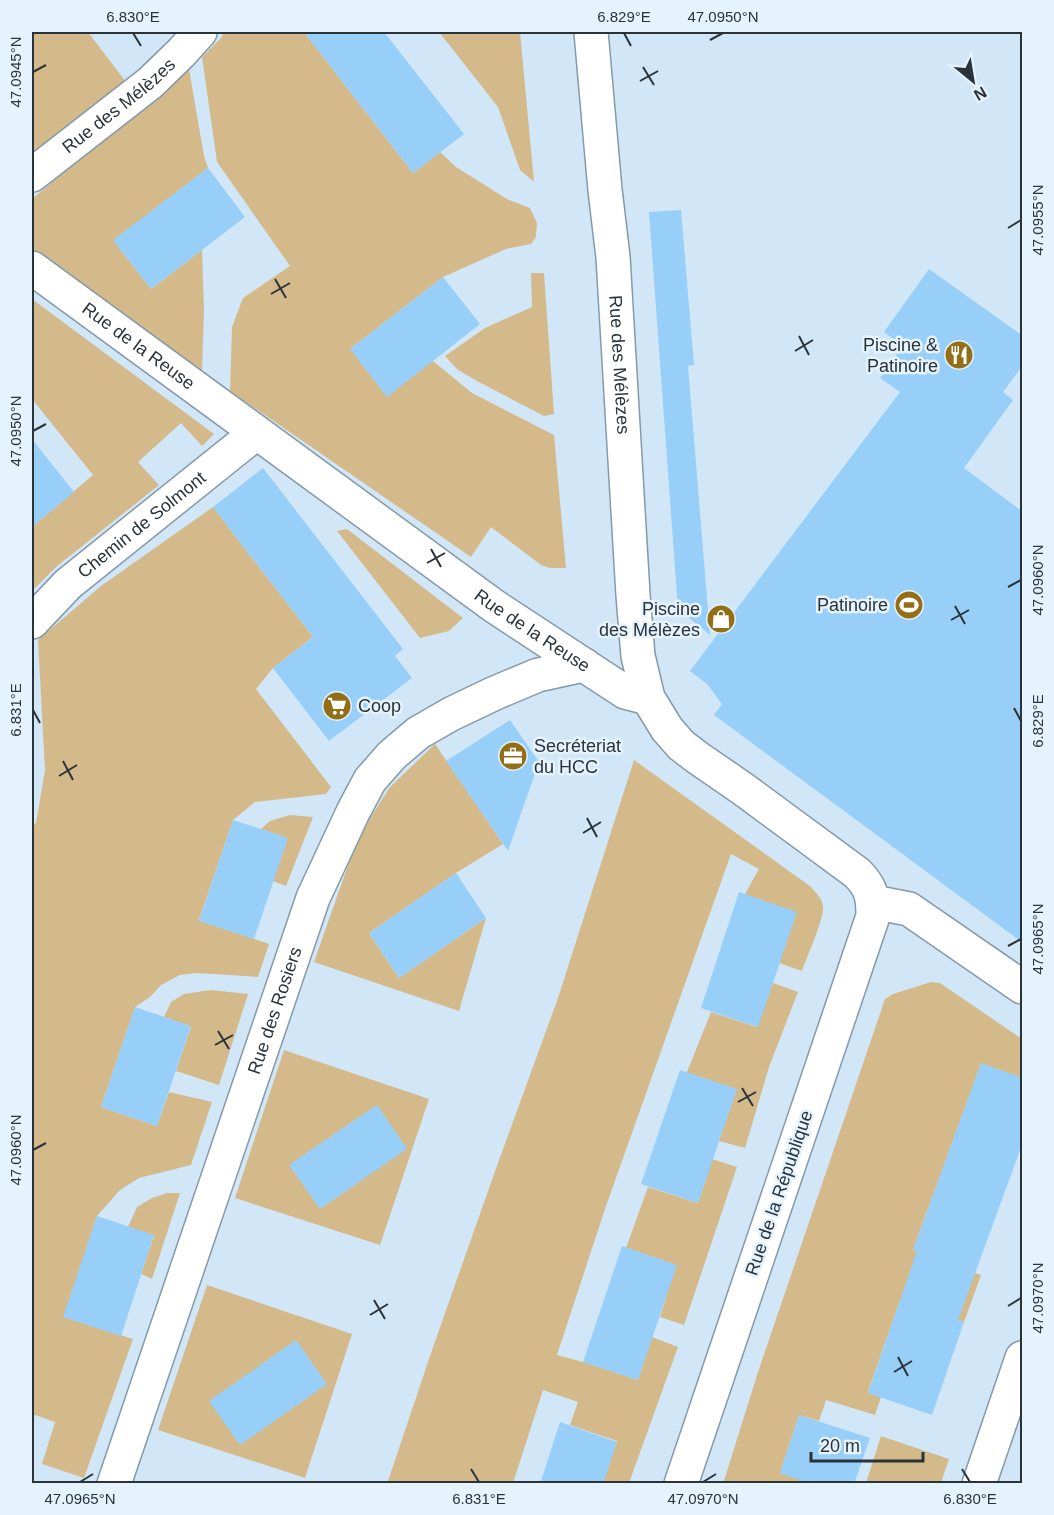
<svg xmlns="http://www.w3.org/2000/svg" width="1054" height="1515" viewBox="0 0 1054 1515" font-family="Helvetica,sans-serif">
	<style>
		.green { fill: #d4ba8b }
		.building { fill: #97cff8 }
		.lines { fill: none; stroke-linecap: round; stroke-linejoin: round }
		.street-casing { stroke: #8599a9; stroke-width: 36 }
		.street { stroke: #fff; stroke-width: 33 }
		.ticks { fill: none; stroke: #2b333a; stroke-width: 2 }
		.labels { text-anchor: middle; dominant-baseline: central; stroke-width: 5; stroke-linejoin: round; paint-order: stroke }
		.street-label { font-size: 18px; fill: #2b333a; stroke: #e5f3fd }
		.poi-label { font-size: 18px; fill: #2b333a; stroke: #e5f3fd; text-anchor: end }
		.neatline { fill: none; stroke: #2b333a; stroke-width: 2 }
		.ticks-label { font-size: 15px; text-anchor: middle; fill: #2b333a }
	</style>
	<rect width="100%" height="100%" fill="#d1e7f7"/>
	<path class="green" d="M 32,32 L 88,32 L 126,82 L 32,157 Z
		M 224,32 L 304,32 L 413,173 L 440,152 L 456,167 L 507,199 L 530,208 L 537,223 L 536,237 L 531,244 L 506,249 L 443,277 L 350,349 L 433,361 L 472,393 L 554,435 L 566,568 L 550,568 L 541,565 L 491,527 L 471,557 L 230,391 L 232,327 L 243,298 L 290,266 L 217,162 L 202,57 L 221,38 Z
		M 439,32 L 520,32 L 534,182 L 520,170 L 498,107 Z
		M 189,69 L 204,156 L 208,168 L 114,241 L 151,289 L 202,250 L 204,309 L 202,373 L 32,250 L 32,199 Z
		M 531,273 L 544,273 L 554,414 L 544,416 L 479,382 L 458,370 L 445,356 L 485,328 L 532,307 Z
		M 32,299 L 214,434 L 202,446 L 181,423 L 138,462 L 159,485 L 56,567 L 32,591 L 32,527 L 93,475 L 32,399 Z
		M 213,507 L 313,637 L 273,668 L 256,689 L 331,787 L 326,794 L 255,802 L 233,820 L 199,920 L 269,944 L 258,977 L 197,973 L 180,975 L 161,985 L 150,997 L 135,1007 L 101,1107 L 157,1126 L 169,1092 L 212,1102 L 191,1165 L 139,1178 L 120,1190 L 97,1216 L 64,1317 L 133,1339 L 84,1478 L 42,1464 L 55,1422 L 32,1414 L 32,826 L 36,823 L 45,770 L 38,640 L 101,586 Z
		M 347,529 L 463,618 L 449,631 L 420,638 L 337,531 Z
		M 435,744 L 503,844 L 456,873 L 369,933 L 399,978 L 486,918 L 459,1011 L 314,962 L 358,837 L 390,787 Z
		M 634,760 L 810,886 C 815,892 822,898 823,906 C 825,917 806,959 802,971 L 779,963 L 745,894 L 759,869 L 731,854 L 605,1209 L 557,1355 L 583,1362 L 638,1380 L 652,1337 L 678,1347 L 629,1483 L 603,1483 L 617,1441 L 570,1425 L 578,1402 L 543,1390 L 513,1483 L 387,1484 L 431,1353 L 494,1174 L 558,998 Z
		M 290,815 L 313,817 L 286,886 L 273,881 L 287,838 L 261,829 L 270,821 Z
		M 931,982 L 940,983 L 1022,1039 L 1022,1078 L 981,1064 L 913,1250 L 981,1275 L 964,1322 L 900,1300 L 868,1392 L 881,1397 L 875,1415 L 826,1400 L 819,1421 L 799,1415 L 780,1473 L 811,1483 L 723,1484 L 758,1372 L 885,999 L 893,994 Z
		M 773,983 L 798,992 L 769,1067 L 745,1148 L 719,1141 L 687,1072 L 711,1012 L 757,1027 Z
		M 211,990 L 248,994 L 219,1085 L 176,1071 L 191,1027 L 164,1017 L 171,1002 L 184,994 Z
		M 284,1050 L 429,1099 L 380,1245 L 235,1198 Z
		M 712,1159 L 737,1167 L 684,1325 L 660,1317 L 676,1265 L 626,1248 L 648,1187 L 698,1203 Z
		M 167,1193 L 180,1193 L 152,1279 L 141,1274 L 154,1236 L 128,1227 L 137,1207 L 152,1198 Z
		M 207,1285 L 352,1334 L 305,1478 L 158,1430 Z
		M 881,1436 L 949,1459 L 941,1483 L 866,1483 Z"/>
	<path class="building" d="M 304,32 L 384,32 L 464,134 L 413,173 Z
		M 208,168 L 245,217 L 151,289 L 113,240 Z
		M 681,210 L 694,365 L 688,366 L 710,635 L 678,609 L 649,212 Z
		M 929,269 L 1023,336 L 1023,365 L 1003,392 L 1013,400 L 964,468 L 1023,512 L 1023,943 L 714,715 L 722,704 L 707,684 L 690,671 L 900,392 L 880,378 L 903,346 L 884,332 Z
		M 443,277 L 480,324 L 387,397 L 350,349 Z
		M 32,439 L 74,492 L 32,527 Z
		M 263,468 L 403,649 L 395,656 L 412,678 L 329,741 L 273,668 L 313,637 L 213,507 Z
		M 510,720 L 539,762 L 508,851 L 446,761 Z
		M 233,820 L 288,838 L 254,939 L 199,921 Z
		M 456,873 L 486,918 L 399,978 L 369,933 Z
		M 739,892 L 797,912 L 758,1027 L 701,1008 Z
		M 135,1007 L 191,1026 L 157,1126 L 101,1107 Z
		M 981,1063 L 1023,1078 L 1023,1142 L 958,1320 L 964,1322 L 932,1415 L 868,1393 L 917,1251 L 913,1250 Z
		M 680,1070 L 737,1089 L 698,1203 L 641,1184 Z
		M 377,1105 L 407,1149 L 320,1209 L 289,1165 Z
		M 97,1216 L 154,1235 L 121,1336 L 63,1317 Z
		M 622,1246 L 677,1265 L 638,1380 L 583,1362 Z
		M 296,1340 L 327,1384 L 240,1445 L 209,1401 Z
		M 799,1415 L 870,1438 L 854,1484 L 811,1484 L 780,1473 Z
		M 560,1422 L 617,1442 L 603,1484 L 540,1484 Z"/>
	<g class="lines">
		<g class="street-casing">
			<g id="street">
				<path id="s1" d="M 591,32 L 605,190 L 613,257 L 633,595 L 638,656 L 648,698 L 667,729 L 681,745 L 698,758 L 743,789 L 857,873 C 871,887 873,896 873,916 L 681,1484"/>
				<path id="s2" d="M 32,175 L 150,83 L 181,53 L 200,32"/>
				<path id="s3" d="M 32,268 L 494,606 L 625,692 L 648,698"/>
				<path id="s4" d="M 32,622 L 68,584 L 256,433"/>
				<path d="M 873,902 L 909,909 L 1022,987"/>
				<path id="s5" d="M 114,1484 L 313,898 L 353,812 L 370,780 L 392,755 L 418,733 L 451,714 L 495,693 L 538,675 L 584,665"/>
				<path d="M 979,1484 L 1022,1358"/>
			</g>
		</g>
		<use href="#street" class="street"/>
	</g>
	<path class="ticks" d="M 133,33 L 141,46M 624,33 L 631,46M 710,40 L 723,33M 643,67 L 654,85M 33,72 L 46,65M 640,81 L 658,71M 1008,228 L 1021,220M 275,279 L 286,298M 271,294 L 290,283M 799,336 L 809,355M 795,351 L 813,340M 33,431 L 46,424M 431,549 L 441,567M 427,563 L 445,553M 1008,587 L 1021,580M 955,606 L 965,624M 951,620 L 969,610M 1014,708 L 1021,721M 33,710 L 40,723M 63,761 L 73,780M 59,776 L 77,765M 587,818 L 597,837M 583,833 L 601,822M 1008,946 L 1021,939M 218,1031 L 229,1049M 215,1045 L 233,1035M 742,1088 L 753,1106M 738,1102 L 756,1092M 33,1150 L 46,1143M 374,1300 L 385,1319M 1008,1306 L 1021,1298M 370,1315 L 388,1304M 898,1357 L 908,1376M 894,1372 L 912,1361M 471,1469 L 479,1482M 962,1469 L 970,1482M 80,1482 L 93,1474M 703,1482 L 716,1474"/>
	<defs>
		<g id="restaurant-disc" transform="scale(1.5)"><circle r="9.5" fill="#946e17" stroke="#e5f3fd"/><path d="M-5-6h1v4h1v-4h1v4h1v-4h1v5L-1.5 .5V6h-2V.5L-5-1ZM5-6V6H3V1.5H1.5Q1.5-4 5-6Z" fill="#fff"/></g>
		<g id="stadium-disc" transform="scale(1.5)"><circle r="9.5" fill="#946e17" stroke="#e5f3fd"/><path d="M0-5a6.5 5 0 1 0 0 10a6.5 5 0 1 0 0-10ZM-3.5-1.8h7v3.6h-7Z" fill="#fff"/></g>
		<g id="shop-disc" transform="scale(1.5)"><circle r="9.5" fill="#946e17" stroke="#e5f3fd"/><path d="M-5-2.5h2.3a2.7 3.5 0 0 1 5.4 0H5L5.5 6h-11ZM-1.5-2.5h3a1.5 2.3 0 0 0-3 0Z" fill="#fff"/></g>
		<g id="supermarket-disc" transform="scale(1.5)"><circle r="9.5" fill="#946e17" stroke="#e5f3fd"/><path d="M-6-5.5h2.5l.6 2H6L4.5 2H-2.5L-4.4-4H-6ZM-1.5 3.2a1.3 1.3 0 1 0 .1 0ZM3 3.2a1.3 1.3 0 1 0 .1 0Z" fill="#fff"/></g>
		<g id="office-disc" transform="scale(1.5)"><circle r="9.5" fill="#946e17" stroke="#e5f3fd"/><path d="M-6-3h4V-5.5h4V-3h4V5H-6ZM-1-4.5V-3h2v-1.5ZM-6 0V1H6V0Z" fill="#fff"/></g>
	</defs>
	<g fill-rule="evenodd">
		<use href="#restaurant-disc" x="959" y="355"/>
		<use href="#stadium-disc" x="909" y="605"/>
		<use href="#shop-disc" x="721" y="619"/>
		<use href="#supermarket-disc" x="337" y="706"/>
		<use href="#office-disc" x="513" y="756"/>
	</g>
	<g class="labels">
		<g class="street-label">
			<text stroke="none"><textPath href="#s2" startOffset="111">Rue des Mélèzes</textPath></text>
			<text stroke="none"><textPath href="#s3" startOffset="132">Rue de la Reuse</textPath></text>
			<text stroke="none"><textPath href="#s1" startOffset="334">Rue des Mélèzes</textPath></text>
			<text stroke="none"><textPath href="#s4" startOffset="147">Chemin de Solmont</textPath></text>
			<text stroke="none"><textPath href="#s3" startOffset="618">Rue de la Reuse</textPath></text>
			<text stroke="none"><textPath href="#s5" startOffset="500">Rue des Rosiers</textPath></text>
			<text transform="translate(779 1193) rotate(-71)">Rue de la République</text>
		</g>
		<g class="poi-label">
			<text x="938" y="345">Piscine &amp;<tspan x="938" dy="21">Patinoire</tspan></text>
			<text x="888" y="605">Patinoire</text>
			<text x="700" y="609">Piscine<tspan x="700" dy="21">des Mélèzes</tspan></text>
			<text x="358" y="706" text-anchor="start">Coop</text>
			<text x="534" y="746" text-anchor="start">Secréteriat<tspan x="534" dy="21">du HCC</tspan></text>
		</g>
	</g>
	<rect width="1054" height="1515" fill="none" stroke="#e5f3fd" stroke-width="66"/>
	<g transform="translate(973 81) rotate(150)" stroke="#e5f3fd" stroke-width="4.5" paint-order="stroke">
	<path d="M0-4.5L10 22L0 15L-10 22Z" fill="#2b333a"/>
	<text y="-9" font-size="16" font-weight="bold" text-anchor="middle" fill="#2b333a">N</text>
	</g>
	<path d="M811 1452v9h112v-9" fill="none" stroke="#2b333a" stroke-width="3"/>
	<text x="820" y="1452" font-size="18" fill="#2b333a" stroke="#e5f3fd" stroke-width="4.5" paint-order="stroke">20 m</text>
	<rect x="33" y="33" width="988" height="1449" class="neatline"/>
	<g class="ticks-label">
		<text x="133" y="22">6.830°E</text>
		<text x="624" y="22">6.829°E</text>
		<text x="723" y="22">47.0950°N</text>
		<text transform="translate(16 72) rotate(-90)" y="5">47.0945°N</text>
		<text transform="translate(1038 220) rotate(-90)" y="5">47.0955°N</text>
		<text transform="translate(16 431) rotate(-90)" y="5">47.0950°N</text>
		<text transform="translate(1038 580) rotate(-90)" y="5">47.0960°N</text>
		<text transform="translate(16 710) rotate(-90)" y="5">6.831°E</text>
		<text transform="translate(1038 721) rotate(-90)" y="5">6.829°E</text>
		<text transform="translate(1038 939) rotate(-90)" y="5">47.0965°N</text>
		<text transform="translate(16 1150) rotate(-90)" y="5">47.0960°N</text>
		<text transform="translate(1038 1298) rotate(-90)" y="5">47.0970°N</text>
		<text x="80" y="1504">47.0965°N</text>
		<text x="479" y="1504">6.831°E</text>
		<text x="703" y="1504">47.0970°N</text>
		<text x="970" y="1504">6.830°E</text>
	</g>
</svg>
